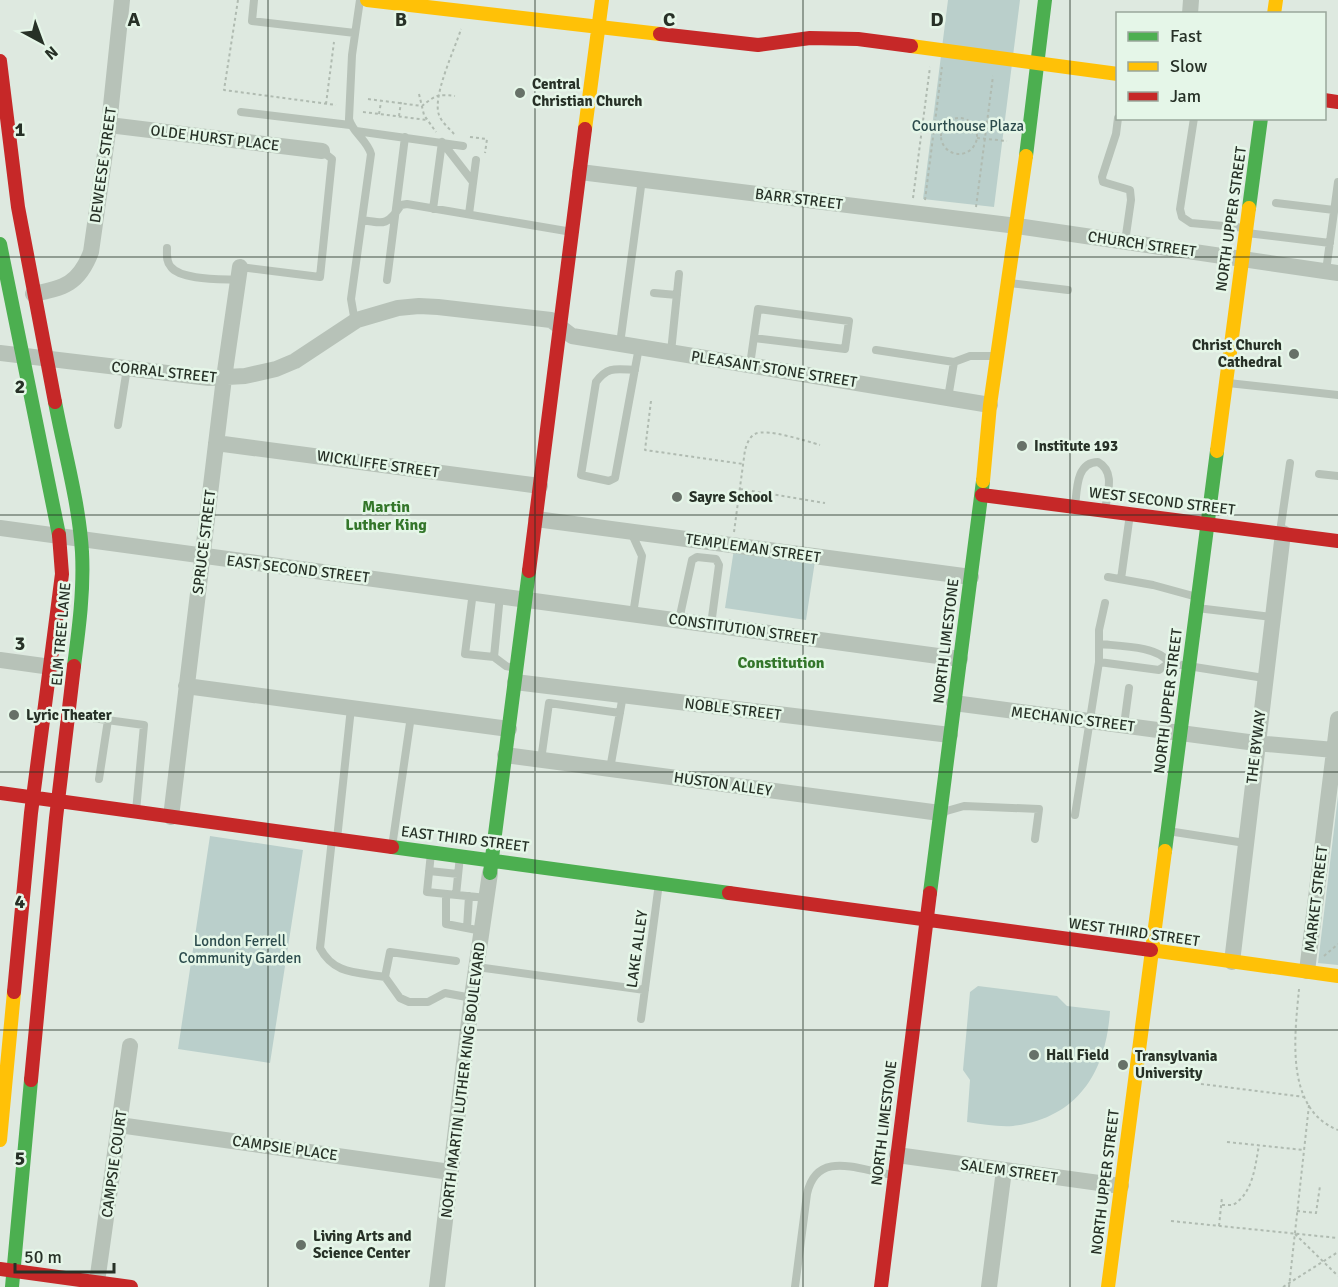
<svg xmlns="http://www.w3.org/2000/svg" width="1338" height="1287" viewBox="0 0 1338 1287" font-family="Signika,sans-serif">
	<style>
		.green { fill: #bacfcb }
		.lines { fill: none; stroke-linecap: round; stroke-linejoin: round }
		.path { stroke: #b0bbb1; stroke-width: 2; stroke-dasharray: 3 3; stroke-linecap: butt }
		.lane { stroke: #b7c2b8; stroke-width: 8 }
		.street { stroke: #b7c2b8; stroke-width: 16 }
		.fast { stroke: #4caf50; stroke-width: 14 }
		.slow { stroke: #ffc107; stroke-width: 14 }
		.jam { stroke: #c62828; stroke-width: 14 }
		.grid { fill: none; stroke: #273127; stroke-width: 1.5; stroke-opacity: 0.55 }
		.poi-dot { fill: #677168; stroke: #e5f6e8; stroke-width: 2 }
		.labels { text-anchor: middle; dominant-baseline: central; stroke-width: 5; stroke-linejoin: round; paint-order: stroke }
		.poi-label { font-size: 15px; font-weight: bold; fill: #273127; stroke: #e5f6e8; text-anchor: start }
		.park-label { font-size: 15px; fill: #2d4c4d; stroke: #e5f6e8 }
		.street-label { font-size: 15px; fill: #273127; stroke: #e5f6e8 }
		.neighbourhood-label { font-size: 16px; font-weight: bold; fill: #33762a; stroke: #e5f6e8 }
		.grid-label { font-size: 20px; text-anchor: middle; font-weight: bold; fill: #273127; stroke: #e5f6e8; stroke-width: 5; stroke-linejoin: round; paint-order: stroke }
	</style>
	<rect width="100%" height="100%" fill="#dee9e0"/>
	<path class="green" d="M 948,0 L 1020,0 L 994,207 L 923,199 Z
		M 734,549 L 815,561 L 806,620 L 725,608 Z
		M 1338,796 L 1338,965 L 1318,963 Z
		M 210,836 L 303,850 L 270,1063 L 178,1049 Z
		M 978,986 L 1057,996 L 1067,1006 L 1110,1011 C 1106,1072 1078,1118 1013,1126 C 997,1127 982,1124 967,1122 L 970,1080 L 963,1070 L 970,992 Z"/>
	<g class="lines">
		<path class="path" d="M 238,0 L 224,90 L 336,105
			M 419,94 L 424,115 L 436,132
			M 368,99 L 422,106 C 436,95 437,94 455,96
			M 326,104 L 334,42
			M 363,112 L 427,120
			M 379,114 L 381,102
			M 399,116 L 401,102
			M941 136a18 18 0 1 1 36 0a18 18 0 1 1-36 0Z
			M 917,129 L 941,132
			M 454,134 C 449,128 442,123 439,115 C 432,96 455,49 461,29
			M 470,137 L 487,139 L 485,153
			M 977,138 L 1007,141
			M 913,198 L 930,67
			M 925,200 L 942,67
			M 976,207 L 993,76
			M 651,401 L 645,450 L 743,464
			M 740,489 L 825,503
			M 734,532 L 745,450 C 747,444 749,437 755,434 C 767,428 806,441 820,445
			M 1324,956 L 1338,944
			M 1299,989 C 1295,1034 1284,1109 1338,1130
			M 1201,1084 L 1305,1097
			M 1227,1142 L 1304,1150
			M 1222,1205 L 1233,1205 C 1253,1193 1255,1167 1259,1145
			M 1297,1211 L 1316,1213 L 1320,1186
			M 1171,1221 L 1338,1238
			M 1219,1226 L 1222,1197
			M 1295,1234 L 1338,1276
			M 1283,1287 L 1338,1252
			M 1289,1287 L 1309,1105"/>
		<path class="lane" d="M 254,0 L 252,21 L 355,33
			M 241,112 L 350,125
			M 1118,118 L 1116,134 L 1102,177 L 1103,182 L 1130,190 L 1131,200 L 1125,242
			M 1194,118 L 1180,209 L 1182,217 L 1191,223 L 1246,228
			M 356,131 L 463,146
			M 442,142 L 473,182
			M 1276,203 L 1334,210
			M 433,209 L 442,142
			M 469,214 L 476,160
			M 362,220 C 385,224 388,225 401,205 L 407,204 L 572,232
			M 1247,233 L 1330,243
			M 167,248 C 167,255 166,262 171,267 C 181,280 221,279 238,280
			M 240,267 L 320,277 L 332,159 L 322,151
			M 1326,271 L 1338,182
			M 387,280 L 405,137
			M 1009,283 L 1068,290
			M 654,293 L 677,295
			M 355,322 L 351,299 L 371,154 C 367,140 352,132 349,119 L 352,55 L 360,0
			M 620,344 L 642,179
			M 876,350 L 954,362
			M 671,352 L 679,274
			M 750,365 L 758,309 L 849,321 L 845,349 L 754,338
			M 635,370 C 616,369 608,366 596,382 L 581,475 L 609,481 L 615,478 L 639,347
			M 1228,383 L 1338,395
			M 948,398 L 954,362 L 970,356 L 997,356
			M 118,425 L 127,368
			M 1319,474 L 1338,476
			M 1075,507 C 1077,490 1076,462 1098,462 C 1116,472 1107,494 1105,510
			M 631,532 L 642,556 L 633,614
			M 1280,532 L 1290,463
			M 1108,577 L 1153,585 L 1197,597
			M 1121,579 L 1130,514
			M 473,592 L 465,654 L 494,657 L 500,595
			M 1197,608 L 1272,617
			M 679,620 L 692,560 L 697,557 L 716,559 L 719,565 L 711,625
			M 1100,644 C 1119,646 1159,646 1169,663
			M 494,657 L 506,666 L 514,668
			M 1099,662 L 1099,630 L 1105,603
			M 70,715 L 144,725 L 136,811
			M 1124,725 L 1129,688
			M 541,760 L 549,703 L 620,713
			M 610,769 L 623,695
			M 99,779 L 108,720
			M 943,812 L 964,806 L 1039,809 L 1035,839
			M 1075,815 L 1099,662 L 1159,670 L 1169,663 L 1264,678
			M 1168,831 L 1245,843
			M 332,839 L 320,948 C 334,975 358,972 385,977 L 390,952 L 456,961
			M 337,839 L 351,708
			M 392,847 L 411,716
			M 431,853 L 427,892 L 487,898
			M 429,871 L 458,874
			M 446,894 L 446,924 L 482,931
			M 456,895 L 460,856
			M 467,928 L 469,896
			M 477,967 L 645,990
			M 385,977 L 400,998 L 409,1002 L 428,1002 L 445,993 L 472,998
			M 641,1019 L 659,883
			M 795,1287 L 807,1194 C 817,1148 860,1171 894,1175"/>
		<path class="street" d="M 1190,14 L 1191,0
			M 109,125 L 322,151
			M 580,172 L 1017,226 L 1338,273
			M 33,294 C 64,288 79,284 91,252 L 109,125 L 122,0
			M 0,353 L 209,378 L 245,376 L 276,369 L 295,361 L 357,320 L 398,308 L 419,306 L 438,307 L 551,320 L 572,336 L 990,405
			M 216,443 L 540,486
			M 536,519 L 971,577
			M 0,528 L 960,659
			M 0,660 L 51,667
			M 515,682 L 950,735
			M 186,686 L 509,729
			M 954,703 L 1256,743 L 1334,750
			M 505,755 L 940,813
			M 171,817 L 224,378 L 240,267
			M 1232,962 L 1283,533
			M 1307,971 L 1338,719
			M 119,1125 L 450,1172
			M 897,1155 L 1121,1186
			M 97,1282 L 130,1046
			M 437,1287 L 471,1004 L 490,873
			M 989,1287 L 1004,1170"/>
		<path class="fast" d="M 1026,156 L 1045,0
			M 1249,208 L 1261,118
			M 0,244 L 59,535
			M 55,402 C 64,450 79,502 82,552 C 84,590 79,628 74,666
			M 392,847 L 729,893
			M 1165,851 L 1217,451
			M 490,873 L 529,571
			M 930,893 L 983,481
			M 12,1287 L 31,1080"/>
		<path class="slow" d="M 367,0 L 660,34
			M 1274,14 L 1276,0
			M 911,46 L 1118,74
			M 585,129 L 602,0
			M 1217,451 L 1249,208
			M 983,481 L 990,405 L 1026,156
			M 1151,950 L 1338,976
			M 0,1140 L 14,992
			M 1108,1287 L 1165,851"/>
		<path class="jam" d="M 660,34 L 758,45 L 810,38 L 858,39 L 911,46
			M 0,61 L 18,207 L 55,402
			M 1324,100 L 1338,102
			M 982,495 L 1338,541
			M 529,571 L 585,129
			M 0,793 L 392,847
			M 729,893 L 1151,950
			M 14,992 L 31,813 L 62,574 L 59,535
			M 31,1080 L 56,818 L 74,666
			M 0,1269 L 131,1287
			M 881,1287 L 930,893"/>
	</g>
	<path class="grid" d="M 268,0 L 268,1287M 535,0 L 535,1287M 803,0 L 803,1287M 1070,0 L 1070,1287M 0,257 L 1338,257M 0,515 L 1338,515M 0,772 L 1338,772M 0,1030 L 1338,1030"/>
	<g class="poi-dot">
		<circle cx="520" cy="93" r="6"/>
		<circle cx="1294" cy="354" r="6"/>
		<circle cx="1022" cy="446" r="6"/>
		<circle cx="677" cy="497" r="6"/>
		<circle cx="14" cy="715" r="6"/>
		<circle cx="1034" cy="1055" r="6"/>
		<circle cx="1123" cy="1065" r="6"/>
		<circle cx="301" cy="1245" r="6"/>
	</g>
	<g class="labels">
		<g class="poi-label">
			<text x="532" y="84">Central<tspan x="532" dy="17">Christian Church</tspan></text>
			<text x="1282" y="345" text-anchor="end">Christ Church<tspan x="1282" dy="17">Cathedral</tspan></text>
			<text x="1034" y="446">Institute 193</text>
			<text x="689" y="497">Sayre School</text>
			<text x="26" y="715">Lyric Theater</text>
			<text x="1046" y="1055">Hall Field</text>
			<text x="1135" y="1056">Transylvania<tspan x="1135" dy="17">University</tspan></text>
			<text x="313" y="1236">Living Arts and<tspan x="313" dy="17">Science Center</tspan></text>
		</g>
		<g class="park-label">
			<text x="968" y="126">Courthouse Plaza</text>
			<text x="240" y="941">London Ferrell<tspan x="240" dy="17">Community Garden</tspan></text>
		</g>
		<g class="street-label">
			<text transform="translate(215 138) rotate(7)">OLDE HURST PLACE</text>
			<text transform="translate(103 165) rotate(-82)">DEWEESE STREET</text>
			<text transform="translate(799 199) rotate(7)">BARR STREET</text>
			<text transform="translate(1231 219) rotate(-82)">NORTH UPPER STREET</text>
			<text transform="translate(1142 244) rotate(8)">CHURCH STREET</text>
			<text transform="translate(774 369) rotate(9)">PLEASANT STONE STREET</text>
			<text transform="translate(164 372) rotate(6)">CORRAL STREET</text>
			<text transform="translate(378 464) rotate(8)">WICKLIFFE STREET</text>
			<text transform="translate(1162 501) rotate(7)">WEST SECOND STREET</text>
			<text transform="translate(204 542) rotate(-83)">SPRUCE STREET</text>
			<text transform="translate(753 548) rotate(8)">TEMPLEMAN STREET</text>
			<text transform="translate(298 569) rotate(7)">EAST SECOND STREET</text>
			<text transform="translate(743 629) rotate(8)">CONSTITUTION STREET</text>
			<text transform="translate(61 634) rotate(-85)">ELM TREE LANE</text>
			<text transform="translate(946 641) rotate(-83)">NORTH LIMESTONE</text>
			<text transform="translate(1168 701) rotate(-83)">NORTH UPPER STREET</text>
			<text transform="translate(733 709) rotate(7)">NOBLE STREET</text>
			<text transform="translate(1073 719) rotate(7)">MECHANIC STREET</text>
			<text transform="translate(1256 747) rotate(-83)">THE BYWAY</text>
			<text transform="translate(723 784) rotate(8)">HUSTON ALLEY</text>
			<text transform="translate(465 839) rotate(7)">EAST THIRD STREET</text>
			<text transform="translate(1316 899) rotate(-83)">MARKET STREET</text>
			<text transform="translate(1134 932) rotate(8)">WEST THIRD STREET</text>
			<text transform="translate(637 949) rotate(-82)">LAKE ALLEY</text>
			<text transform="translate(463 1080) rotate(-83)">NORTH MARTIN LUTHER KING BOULEVARD</text>
			<text transform="translate(884 1123) rotate(-83)">NORTH LIMESTONE</text>
			<text transform="translate(285 1148) rotate(8)">CAMPSIE PLACE</text>
			<text transform="translate(114 1164) rotate(-82)">CAMPSIE COURT</text>
			<text transform="translate(1009 1171) rotate(8)">SALEM STREET</text>
			<text transform="translate(1105 1182) rotate(-83)">NORTH UPPER STREET</text>
		</g>
		<g class="neighbourhood-label">
			<text x="386" y="507">Martin<tspan x="386" dy="18">Luther King</tspan></text>
			<text x="781" y="663">Constitution</text>
		</g>
	</g>
	<g class="grid-label">
		<text x="134" y="26">A</text>
		<text x="401" y="26">B</text>
		<text x="669" y="26">C</text>
		<text x="937" y="26">D</text>
		<text x="20" y="136">1</text>
		<text x="20" y="393">2</text>
		<text x="20" y="650">3</text>
		<text x="20" y="908">4</text>
		<text x="20" y="1165">5</text>
	</g>
	<rect x="1116" y="12" width="210" height="108" fill="#e5f6e8" stroke="#99a79b" stroke-width="1.5"/>
	<rect x="1128" y="32" width="30" height="9" fill="#4caf50" stroke="#99a79b" stroke-width="1.5"/>
	<text x="1170" y="42" font-size="18" fill="#273127">Fast</text>
	<rect x="1128" y="62" width="30" height="9" fill="#ffc107" stroke="#99a79b" stroke-width="1.5"/>
	<text x="1170" y="72" font-size="18" fill="#273127">Slow</text>
	<rect x="1128" y="92" width="30" height="9" fill="#c62828" stroke="#99a79b" stroke-width="1.5"/>
	<text x="1170" y="102" font-size="18" fill="#273127">Jam</text>
	<g transform="translate(42 42) rotate(139)" stroke="#e5f6e8" stroke-width="4.5" paint-order="stroke">
	<path d="M0-4.5L10 22L0 15L-10 22Z" fill="#273127"/>
	<text y="-9" font-size="16" font-weight="bold" text-anchor="middle" fill="#273127">N</text>
	</g>
	<path d="M15 1263v9h99v-9" fill="none" stroke="#273127" stroke-width="3"/>
	<text x="24" y="1263" font-size="18" fill="#273127" stroke="#e5f6e8" stroke-width="4.5" paint-order="stroke">50 m</text>
</svg>
